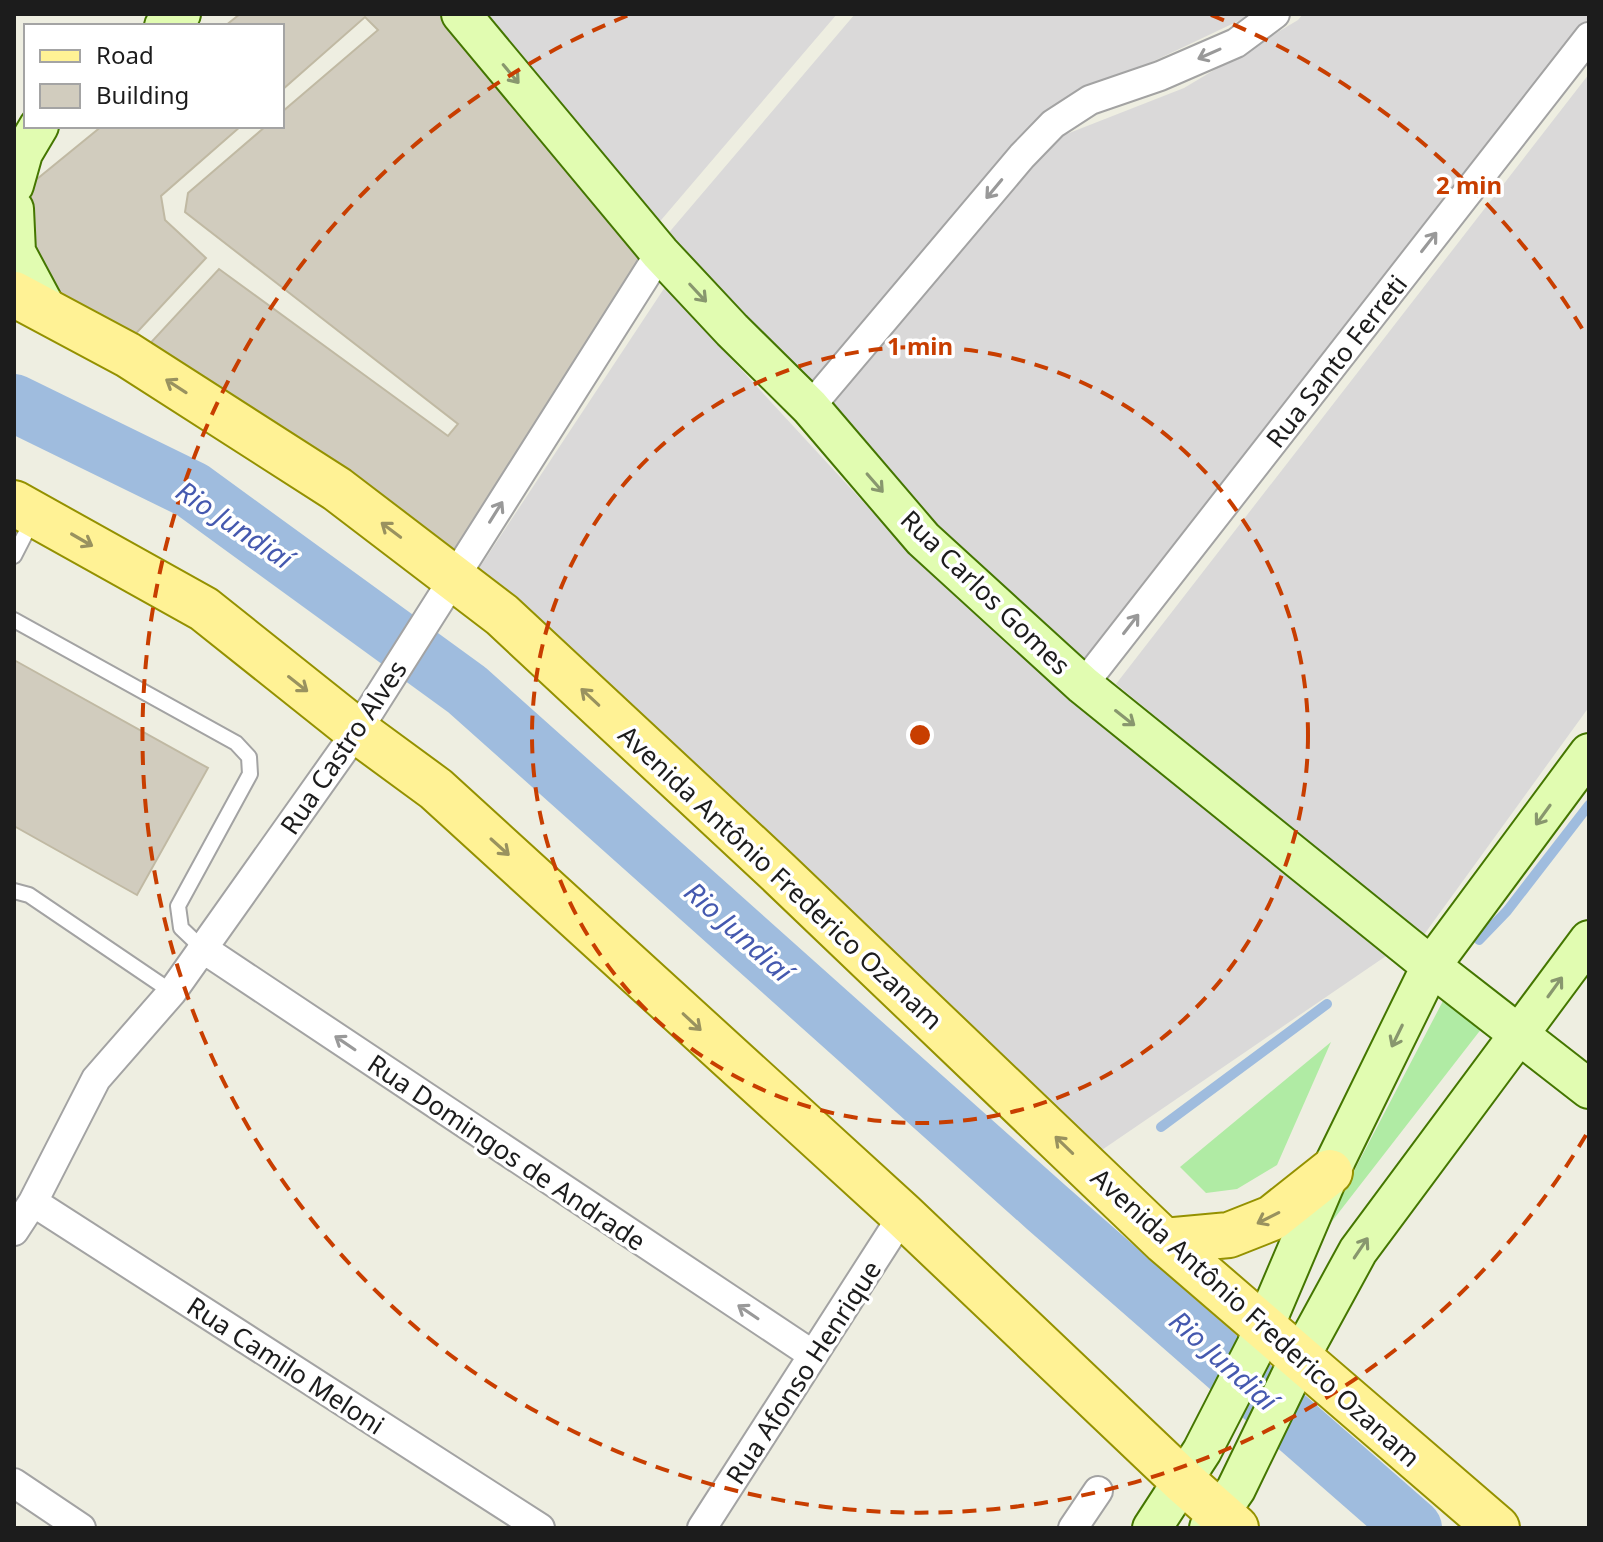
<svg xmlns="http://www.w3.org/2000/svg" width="1603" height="1542" viewBox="0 0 1603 1542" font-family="'Noto Sans',sans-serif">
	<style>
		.residential { fill: #dad9d9 }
		.grass { fill: #b0eba4 }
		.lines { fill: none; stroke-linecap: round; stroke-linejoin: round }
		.stream { stroke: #9fbcde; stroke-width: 10 }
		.river { stroke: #9fbcde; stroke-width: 58 }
		.building { fill: #d1ccbe; stroke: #c0b9a3; stroke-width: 2 }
		.lane-casing { stroke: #a3a3a3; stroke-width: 18 }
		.street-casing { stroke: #a3a3a3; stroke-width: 32 }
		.secondary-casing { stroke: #447600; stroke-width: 42 }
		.primary-casing { stroke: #949100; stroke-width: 48 }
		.lane { stroke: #fff; stroke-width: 14 }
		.street { stroke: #fff; stroke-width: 28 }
		.secondary { stroke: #e1fcb1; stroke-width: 38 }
		.primary { stroke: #fff295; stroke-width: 44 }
		.oneway { stroke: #999 }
		.oneway2 { stroke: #88976e }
		.oneway3 { stroke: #99925f }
		.ring { fill: none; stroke: #c83e00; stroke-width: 4; stroke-dasharray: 14 10 }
		.labels { text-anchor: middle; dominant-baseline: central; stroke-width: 7; stroke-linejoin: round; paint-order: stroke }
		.street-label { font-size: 26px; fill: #1c1c1c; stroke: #fff }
		.water-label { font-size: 28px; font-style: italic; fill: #4559af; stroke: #fff }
		.centre { fill: #c83e00; stroke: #fff; stroke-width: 4 }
		.ring-label { font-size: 24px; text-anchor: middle; font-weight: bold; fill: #c83e00; stroke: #fff; stroke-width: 7; stroke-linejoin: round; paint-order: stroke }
	</style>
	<rect width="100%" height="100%" fill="#eeeee1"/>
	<path class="residential" d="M 493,14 L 837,14 L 656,226 L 483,26 Z
		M 855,14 L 1253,14 L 1072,100 L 809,388 L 666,236 Z
		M 1303,14 L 1589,14 L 1589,18 L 1083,660 L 939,527 L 825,405 L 1059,137 L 1184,88 L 1298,20 Z
		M 1589,74 L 1589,707 L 1423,936 L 1116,684 Z
		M 665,287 L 914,557 L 1075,702 L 1389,954 L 1096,1154 L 476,573 Z"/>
	<path class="grass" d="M 1444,999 L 1482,1028 L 1319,1238 Z
		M 1331,1042 L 1277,1165 L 1237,1189 L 1206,1193 L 1180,1167 Z"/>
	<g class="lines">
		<path class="stream" d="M 1479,940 L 1507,911 L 1589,805
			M 1161,1127 L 1327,1004"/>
		<path class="river" d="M 14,403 L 192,490 L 467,690 L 1046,1207 L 1413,1528"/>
	</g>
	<path class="building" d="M 240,14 L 446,14 L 649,255 L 451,563 L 143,351 L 219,269 L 448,436 L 458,424 L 185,212 L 188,193 L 266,126 L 282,126 L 282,112 L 378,30 L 365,17 L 282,90 L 282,26 L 225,26 Z
		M 102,126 L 241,126 L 161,196 L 165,220 L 206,258 L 128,342 L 55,304 L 27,253 L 26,188 Z
		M 14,660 L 208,768 L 137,895 L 14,826 Z"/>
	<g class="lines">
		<g class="lane-casing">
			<path id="lane" d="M 14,556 L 34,517
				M 14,620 L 236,743 L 249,757 L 250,774 L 178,906 L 181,928 L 202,948
				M 14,891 L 29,895 L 172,992"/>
		</g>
		<g class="street-casing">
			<path id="street" d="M 810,407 L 1022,156 L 1053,124 L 1090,100 L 1160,76 L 1236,43 L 1275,14
				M 1083,685 L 1589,37
				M 202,948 L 813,1355
				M 33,1202 L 540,1528
				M 14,1231 L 33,1202 L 96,1079 L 172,992 L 357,731 L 660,253
				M 14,1483 L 81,1528
				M 702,1528 L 903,1215
				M 1073,1528 L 1098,1491"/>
		</g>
		<g class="secondary-casing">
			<path id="secondary" d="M 461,14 L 660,253 L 732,330 L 810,407 L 923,539 L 1083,685 L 1431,966 L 1589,1089
				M 164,26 L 181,14
				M 14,185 L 23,153 L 39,126
				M 14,209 L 16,252 L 47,310
				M 1152,1528 L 1202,1451 L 1256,1346 L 1330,1172 L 1431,966 L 1589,753
				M 1209,1528 L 1236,1489 L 1299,1359 L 1358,1251 L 1589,940"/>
		</g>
		<g class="primary-casing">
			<path id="primary" d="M 14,294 L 128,355 L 337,489 L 502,615 L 778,872 L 1164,1241 L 1497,1528
				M 14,503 L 204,609 L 357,731 L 436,789 L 903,1215 L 1184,1482 L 1236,1528
				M 1164,1241 L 1229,1235 L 1272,1218 L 1330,1172"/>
		</g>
		<use href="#lane" class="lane"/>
		<use href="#street" class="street"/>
		<use href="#secondary" class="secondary"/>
		<use href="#primary" class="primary"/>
	</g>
	<defs><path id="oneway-shaft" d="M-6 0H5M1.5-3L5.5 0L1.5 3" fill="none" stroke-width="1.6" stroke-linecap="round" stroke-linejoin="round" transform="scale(2)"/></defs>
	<g class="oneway">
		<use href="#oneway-shaft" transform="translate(1209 54) rotate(156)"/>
		<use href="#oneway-shaft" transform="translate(994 189) rotate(130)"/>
		<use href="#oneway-shaft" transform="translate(1429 242) rotate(-52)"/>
		<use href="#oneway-shaft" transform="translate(496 512) rotate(-58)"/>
		<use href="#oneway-shaft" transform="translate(1131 624) rotate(-52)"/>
		<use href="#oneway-shaft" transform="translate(345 1043) rotate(-146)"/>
		<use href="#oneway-shaft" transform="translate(748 1312) rotate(-146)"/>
	</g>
	<g class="oneway2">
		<use href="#oneway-shaft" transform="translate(511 74) rotate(50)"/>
		<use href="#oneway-shaft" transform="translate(698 293) rotate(47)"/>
		<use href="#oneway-shaft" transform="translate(875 483) rotate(49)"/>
		<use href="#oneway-shaft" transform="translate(1125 718) rotate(38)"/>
		<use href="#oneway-shaft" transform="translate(1543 815) rotate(126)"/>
		<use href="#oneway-shaft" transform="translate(1555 987) rotate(-54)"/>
		<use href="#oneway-shaft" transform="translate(1397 1036) rotate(116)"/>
		<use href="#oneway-shaft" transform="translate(1361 1248) rotate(-56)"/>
	</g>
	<g class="oneway3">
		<use href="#oneway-shaft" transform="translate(176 386) rotate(-147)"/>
		<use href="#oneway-shaft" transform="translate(391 530) rotate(-143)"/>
		<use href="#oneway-shaft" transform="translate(82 540) rotate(30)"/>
		<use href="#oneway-shaft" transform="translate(298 684) rotate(38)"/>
		<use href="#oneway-shaft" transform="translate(590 697) rotate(-137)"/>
		<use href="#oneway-shaft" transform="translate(500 847) rotate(42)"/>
		<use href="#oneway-shaft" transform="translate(692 1022) rotate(43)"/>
		<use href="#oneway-shaft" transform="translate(1064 1145) rotate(-136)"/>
		<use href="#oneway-shaft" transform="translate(1268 1218) rotate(153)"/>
	</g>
	<g class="ring">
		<circle cx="920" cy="735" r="388"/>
		<path d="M1586 1135A777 777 0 1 1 629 15M1211 15A777 777 0 0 1 1586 335"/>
	</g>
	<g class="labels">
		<g class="street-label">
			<text transform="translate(1336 361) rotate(-52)">Rua Santo Ferreti</text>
			<text transform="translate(986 592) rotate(44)">Rua Carlos Gomes</text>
			<text transform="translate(343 747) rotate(-56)">Rua Castro Alves</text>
			<text transform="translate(781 877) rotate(43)">Avenida Antônio Frederico Ozanam</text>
			<text transform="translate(507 1152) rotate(34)">Rua Domingos de Andrade</text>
			<text transform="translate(1256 1317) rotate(42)">Avenida Antônio Frederico Ozanam</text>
			<text transform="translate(286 1365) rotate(33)">Rua Camilo Meloni</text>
			<text transform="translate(803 1372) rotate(-57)">Rua Afonso Henrique</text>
		</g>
		<g class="water-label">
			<text transform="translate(235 524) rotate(34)">Rio Jundiaí</text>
			<text transform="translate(739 931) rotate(42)">Rio Jundiaí</text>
			<text transform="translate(1224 1360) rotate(42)">Rio Jundiaí</text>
		</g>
	</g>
	<circle cx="920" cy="735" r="12" class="centre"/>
	<g class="ring-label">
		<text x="1469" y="194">2 min</text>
		<text x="920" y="355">1 min</text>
	</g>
	<rect width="1603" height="1542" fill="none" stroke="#1c1c1c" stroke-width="32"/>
	<rect x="24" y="24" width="260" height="104" fill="#ffffff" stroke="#a4a4a4" stroke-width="2"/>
	<rect x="40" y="50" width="40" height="12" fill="#fff295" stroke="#a4a4a4" stroke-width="2"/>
	<text x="96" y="64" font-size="24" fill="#1c1c1c">Road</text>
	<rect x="40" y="84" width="40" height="24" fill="#d1ccbe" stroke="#a4a4a4" stroke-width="2"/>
	<text x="96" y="104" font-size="24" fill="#1c1c1c">Building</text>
</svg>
